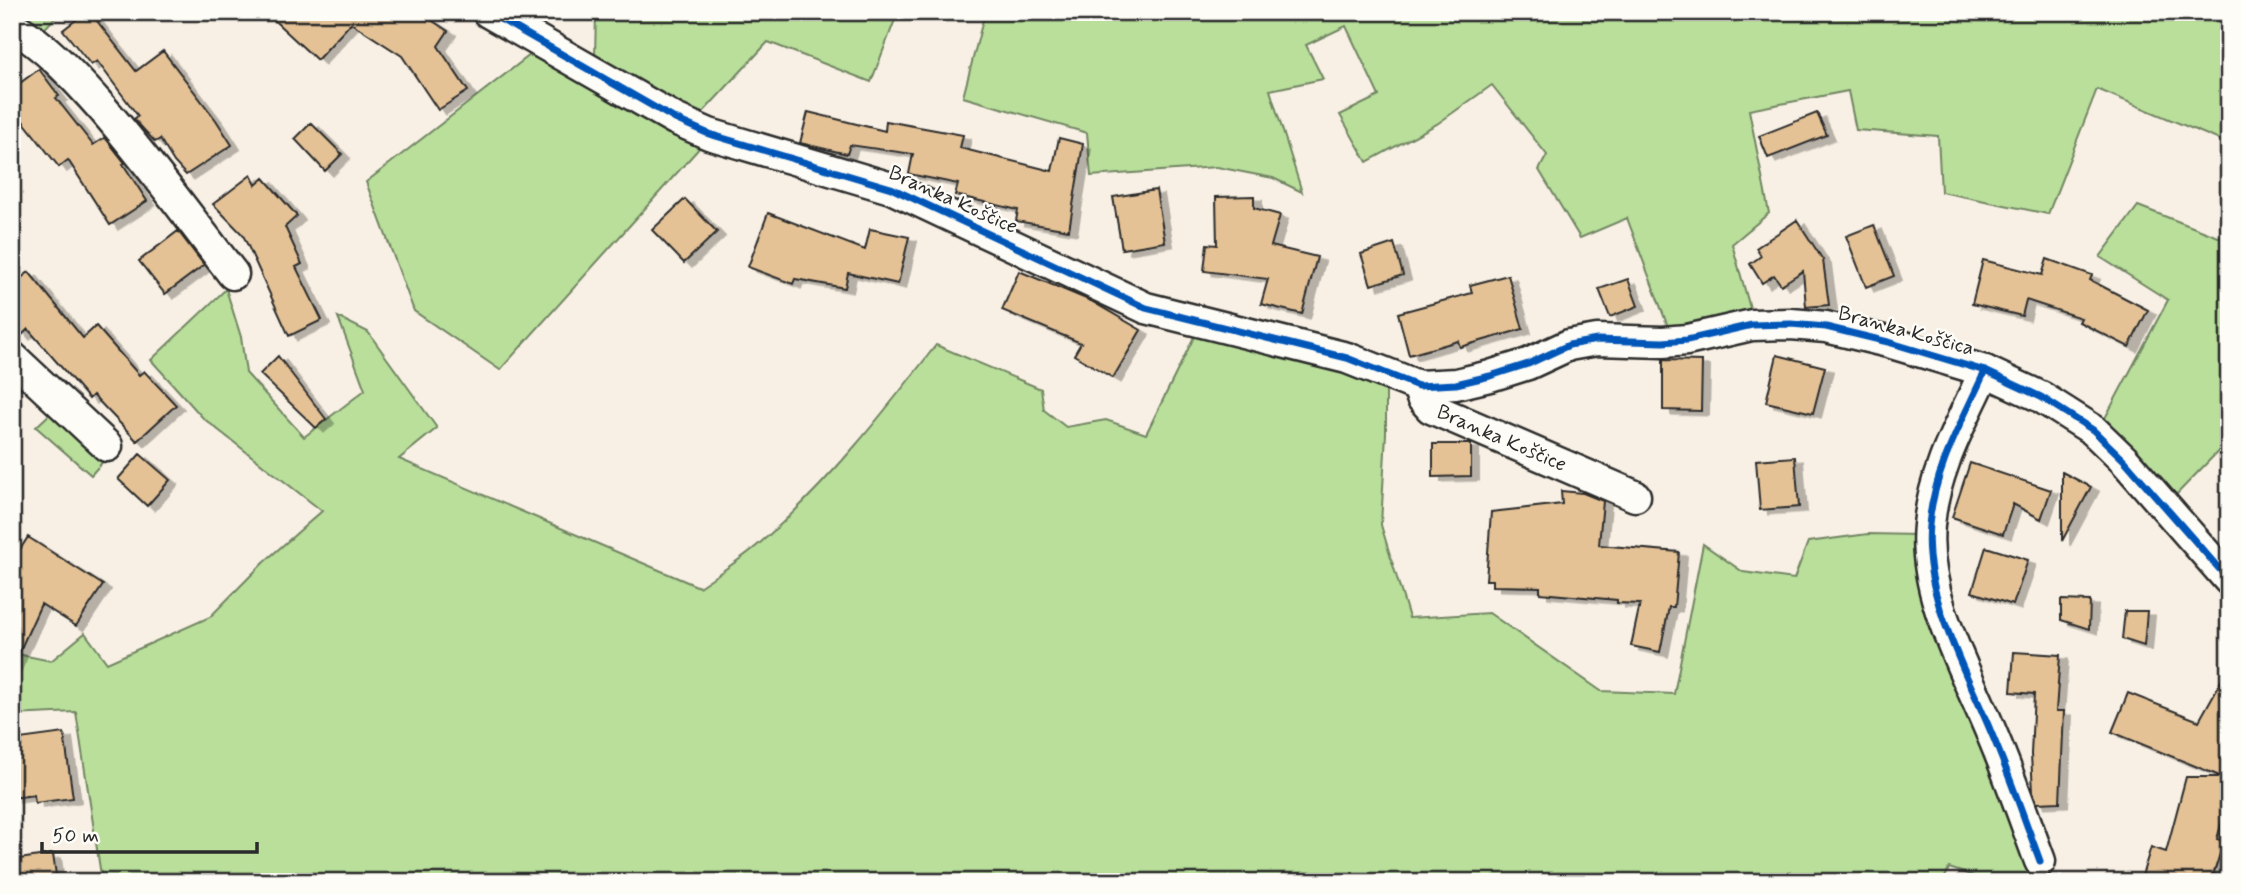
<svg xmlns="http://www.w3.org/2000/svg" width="2241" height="894" viewBox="0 0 2241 894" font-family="Mynerve,sans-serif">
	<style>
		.green { fill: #b9df9b; stroke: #728563; stroke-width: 2 }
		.building { fill: #e4c296; stroke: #2b2b2b; stroke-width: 2; filter: url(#shadow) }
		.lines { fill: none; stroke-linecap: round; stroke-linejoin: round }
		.minor-casing { stroke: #2b2b2b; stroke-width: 35 }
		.minor { stroke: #fdfcf7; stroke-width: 30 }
		.cycleway-casing { stroke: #fdfcf7; stroke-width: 11 }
		.cycleway { stroke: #0057b8; stroke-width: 7 }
		.labels { text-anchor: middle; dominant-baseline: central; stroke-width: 5; stroke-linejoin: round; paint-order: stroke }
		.street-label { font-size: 21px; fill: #2b2b2b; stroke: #fdfcf7 }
	</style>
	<defs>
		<filter id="shadow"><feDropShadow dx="8" dy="4.5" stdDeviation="0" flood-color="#0004"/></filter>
	</defs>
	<rect width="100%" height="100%" fill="#f8f0e4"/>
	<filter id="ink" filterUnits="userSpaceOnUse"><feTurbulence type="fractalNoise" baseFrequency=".0143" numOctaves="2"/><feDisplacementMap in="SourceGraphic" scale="14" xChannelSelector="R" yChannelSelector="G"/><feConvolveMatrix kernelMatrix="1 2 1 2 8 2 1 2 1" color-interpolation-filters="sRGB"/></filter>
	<g filter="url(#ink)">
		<path class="green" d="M 12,12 L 60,12 L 40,34 Z
			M 596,12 L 898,12 L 871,82 L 768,42 L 695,121 L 595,58 Z
			M 985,12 L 2229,12 L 2229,144 L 2097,89 L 2048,214 L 1941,192 L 1938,136 L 1856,130 L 1848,91 L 1749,110 L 1769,213 L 1732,244 L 1752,315 L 1670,332 L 1627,218 L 1580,238 L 1539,170 L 1547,155 L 1492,85 L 1437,124 L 1367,162 L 1340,115 L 1379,96 L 1346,26 L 1306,45 L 1323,79 L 1270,90 L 1302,192 L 1273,178 L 1217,167 L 1091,176 L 1087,133 L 963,97 Z
			M 530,55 L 702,145 L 500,370 L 414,311 L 366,182 Z
			M 2138,206 L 2229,241 L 2229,440 L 2174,497 L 2104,420 L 2168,300 L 2100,257 Z
			M 226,289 L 241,337 L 246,373 L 304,437 L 365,390 L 338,317 L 368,332 L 437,428 L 399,459 L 699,587 C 719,573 742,559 760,543 C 827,485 882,415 936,345 L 1041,389 L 1044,410 L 1066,427 L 1106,420 L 1146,434 L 1196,333 L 1317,364 L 1386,388 L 1386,433 L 1381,525 L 1409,618 L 1489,613 L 1601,691 L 1674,694 L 1703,544 L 1743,572 L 1794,579 L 1808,542 L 1868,534 L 1918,535 L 1920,573 L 1927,617 L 2037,882 L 1992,882 L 1949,868 L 1943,882 L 102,882 L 76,712 L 12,715 L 12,653 L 51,661 L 85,633 L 107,663 L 210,617 L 264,562 L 322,511 L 203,418 L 151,360 Z
			M 56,408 L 107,457 L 91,475 L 36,427 Z"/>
		<path class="building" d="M 86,12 L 90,12 L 136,71 L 163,51 L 216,120 L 232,145 L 186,175 L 174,162 L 160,139 L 155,142 L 134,119 L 138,116 L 97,61 L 91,65 L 63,30 Z
			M 265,12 L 419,12 L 448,31 L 438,46 L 468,91 L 438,110 L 402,56 L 351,23 L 317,60 Z
			M 39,69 L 59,96 L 56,98 L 93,145 L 104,138 L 107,140 L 125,163 L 123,164 L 147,201 L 110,225 L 68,160 L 59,167 L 12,107 L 12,89 Z
			M 808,112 L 885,131 L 886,121 L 963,135 L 960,148 L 1052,171 L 1059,138 L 1083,144 L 1069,230 L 1016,221 L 1018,210 L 955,195 L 958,184 L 909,174 L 913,154 L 850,145 L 847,154 L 800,143 Z
			M 1817,113 L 1827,135 L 1768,158 L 1759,136 Z
			M 311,123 L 342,154 L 325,171 L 295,139 Z
			M 251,175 L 256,185 L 264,178 L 297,216 L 285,227 L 302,264 L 296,267 L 322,320 L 289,336 L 243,235 L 213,204 Z
			M 1156,190 L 1165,242 L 1122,249 L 1113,197 Z
			M 1254,196 L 1254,208 L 1280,215 L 1271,246 L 1317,257 L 1302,314 L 1261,304 L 1268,279 L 1204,271 L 1207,244 L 1217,245 L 1216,197 Z
			M 685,199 L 717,232 L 684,263 L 652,230 Z
			M 768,213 L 865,250 L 870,229 L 909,237 L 898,284 L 848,273 L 845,288 L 795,279 L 793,284 L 748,267 Z
			M 1797,220 L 1823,260 L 1829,305 L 1806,307 L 1803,271 L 1781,285 L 1774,275 L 1762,283 L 1750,264 L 1761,256 L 1756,248 Z
			M 1874,225 L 1894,276 L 1866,287 L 1846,236 Z
			M 178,231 L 204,265 L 165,294 L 139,261 Z
			M 1394,243 L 1403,275 L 1371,285 L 1361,254 Z
			M 2047,259 L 2092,275 L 2090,280 L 2148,310 L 2129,347 L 2079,322 L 2081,318 L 2026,300 L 2022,316 L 1972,304 L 1983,260 L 2042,275 Z
			M 1019,271 L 1091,301 L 1141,330 L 1113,378 L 1074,355 L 1081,343 L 1002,310 Z
			M 29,272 L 83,338 L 96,326 L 139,375 L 144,371 L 176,405 L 137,441 L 93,395 L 89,399 L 28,329 L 22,335 L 12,323 L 12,285 Z
			M 1508,275 L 1523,329 L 1460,347 L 1458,341 L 1409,355 L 1398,313 L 1472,293 L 1470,285 Z
			M 1628,279 L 1638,306 L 1610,317 L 1599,289 Z
			M 1777,355 L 1825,367 L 1813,413 L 1766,402 Z
			M 278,356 L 326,419 L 316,428 L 260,374 Z
			M 1663,360 L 1702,361 L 1701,411 L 1663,410 Z
			M 1433,444 L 1471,444 L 1471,476 L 1433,477 Z
			M 140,454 L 170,480 L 147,506 L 118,479 Z
			M 1795,457 L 1799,507 L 1760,510 L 1756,460 Z
			M 1970,463 L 2051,490 L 2041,519 L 2013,504 L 2003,534 L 1952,517 Z
			M 2062,472 L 2091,487 L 2062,541 Z
			M 1561,491 L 1583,493 L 1603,501 L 1599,545 L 1679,552 L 1674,607 L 1669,607 L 1660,652 L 1631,646 L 1640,604 L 1617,603 L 1617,600 L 1540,593 L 1540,587 L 1492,586 L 1492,580 L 1486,580 L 1491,512 L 1562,504 Z
			M 28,537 L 103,585 L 76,626 L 41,604 L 12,668 L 12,562 Z
			M 1986,547 L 2028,560 L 2013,605 L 1972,592 Z
			M 2061,600 L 2090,601 L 2089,629 L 2061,620 Z
			M 2125,611 L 2147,611 L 2144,646 L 2122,639 Z
			M 2014,652 L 2060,655 L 2056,711 L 2064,711 L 2060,802 L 2037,803 L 2033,792 L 2031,754 L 2034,694 L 2011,692 Z
			M 2229,667 L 2229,797 L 2217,839 L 2224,841 L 2211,882 L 2140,882 L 2151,847 L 2166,852 L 2186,777 L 2222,777 L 2112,732 L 2128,693 L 2199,721 Z
			M 64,733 L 73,798 L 35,803 L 34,795 L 12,798 L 12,740 Z
			M 53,854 L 57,882 L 12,882 L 12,860 Z"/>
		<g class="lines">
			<g class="minor-casing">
				<g id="minor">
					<path d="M 488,12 L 675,119 L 709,134 L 891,188 L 1146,308 L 1347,358 L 1418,386 L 1456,384 L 1490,376 L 1528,364 L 1569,345 L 1597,340 L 1663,342 L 1687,340 L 1752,325 L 1791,324 L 1826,327 L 1888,342 L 1985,371 L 2041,397 L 2093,430 L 2125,461 L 2229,580"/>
					<path d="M 12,26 C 49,48 75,78 103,109 C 149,162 190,219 233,274"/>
					<path d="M 12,357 L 107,446"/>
					<path d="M 1985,371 C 1963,420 1934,469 1929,525 C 1922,594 1965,669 1991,732 C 2009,774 2024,818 2040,861"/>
					<path id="s1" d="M 1418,386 L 1422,398 L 1431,408 L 1635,496"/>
				</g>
			</g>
			<use href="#minor" class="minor"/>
			<g class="cycleway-casing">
				<path id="cycleway" d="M 488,12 L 675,119 L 709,134 L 891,188 L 1146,308 L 1347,358 L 1418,386 L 1456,384 L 1490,376 L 1528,364 L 1569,345 L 1597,340 L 1663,342 L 1687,340 L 1752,325 L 1791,324 L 1826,327 L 1888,342 L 1985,371 L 2041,397 L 2093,430 L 2125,461 L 2229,580
					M 1985,371 C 1963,420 1934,469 1929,525 C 1922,594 1965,669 1991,732 C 2009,774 2024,818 2040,861"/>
			</g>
			<use href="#cycleway" class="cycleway"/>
		</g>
	</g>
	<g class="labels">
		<g class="street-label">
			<text transform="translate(953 200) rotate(24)">Branka Koščice</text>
			<text transform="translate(1906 331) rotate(15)">Branka Koščica</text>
			<text stroke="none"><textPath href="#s1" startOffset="103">Branka Koščice</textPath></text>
		</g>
	</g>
	<rect width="2241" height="894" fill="none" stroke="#fdfcf7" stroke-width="42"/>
	<rect x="21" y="21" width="2199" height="852" fill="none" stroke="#2b2b2b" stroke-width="2.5" filter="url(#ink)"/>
	<path d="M42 842v10h215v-10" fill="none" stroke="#2b2b2b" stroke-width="3.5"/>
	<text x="52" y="842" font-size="21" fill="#2b2b2b" stroke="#fdfcf7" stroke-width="5" paint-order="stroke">50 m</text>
</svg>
